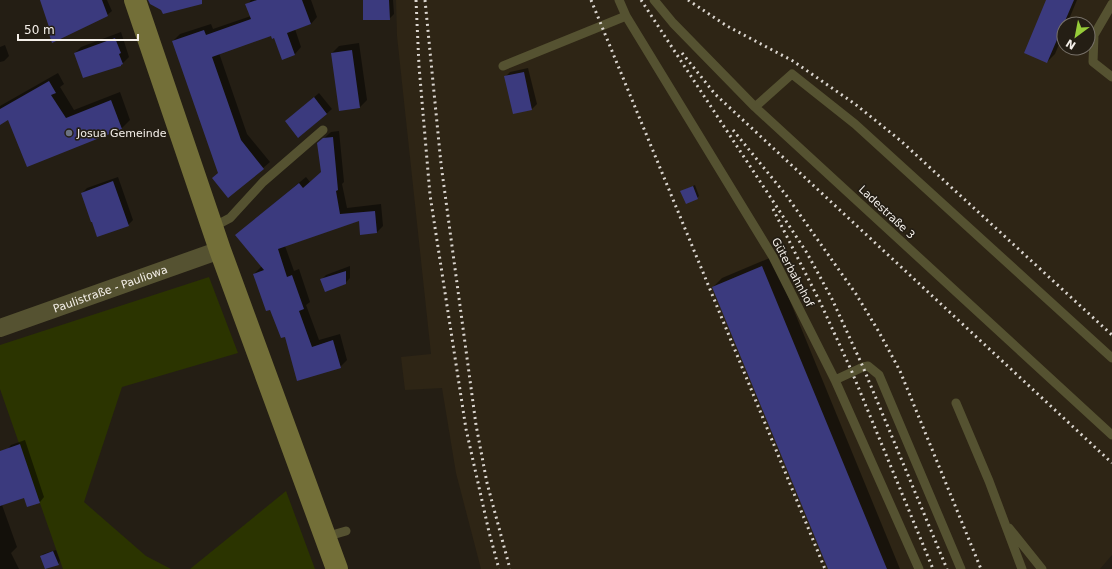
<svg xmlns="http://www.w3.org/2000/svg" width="1112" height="569" viewBox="0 0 1112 569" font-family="'DejaVu Sans',sans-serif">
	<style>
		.built { fill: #2e2515; fill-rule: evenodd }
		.green { fill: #2b3400 }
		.shadow { fill: #0007 }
		.building { fill: #3b3a7e }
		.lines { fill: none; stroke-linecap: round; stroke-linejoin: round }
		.lane { stroke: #555231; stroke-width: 9 }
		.street { stroke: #555231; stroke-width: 18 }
		.secondary { stroke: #736f38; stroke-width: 22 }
		.rail { stroke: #dbd6d0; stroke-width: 3; stroke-dasharray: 2 4; stroke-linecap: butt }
		.worship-dot { fill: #6b7280; stroke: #241e14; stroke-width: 1.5 }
		.labels { text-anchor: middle; stroke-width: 3.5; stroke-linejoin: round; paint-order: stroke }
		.poi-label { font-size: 11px; fill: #f5f0ea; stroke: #241e14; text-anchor: start }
		.street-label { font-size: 11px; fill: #f5f0ea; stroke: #241e14 }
	</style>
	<rect width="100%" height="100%" fill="#241e14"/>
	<path class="built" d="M396,0H1112V555L1100,569H481L456,473L442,388L405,390L401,357L431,354L397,36ZM1064,24H1088V48H1064Z"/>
	<path class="green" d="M209,277L238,353L122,387L84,502L146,556L171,569H63L0,389V345Z
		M286,491L315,569H190Z"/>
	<path class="shadow" d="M41,0H107L112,11L107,15L50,26Z
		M251,0H311L317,17L311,24L295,29L301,47L295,54L282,59L274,37L272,35L219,53L247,134L270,162L263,168L219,173L173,41L180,34L211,24L213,29L251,16L247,5Z
		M364,0H393L394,14L389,19Z
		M1048,0H1077L1067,24H1064V32L1055,54L1047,62Z
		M121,32L129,57L121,65L75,53L81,47Z
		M359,43L367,100L360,107L332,53L339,46Z
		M5,45L9,56L4,61L0,62V47Z
		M528,68L537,104L532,109L505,77L510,72Z
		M58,73L64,84L60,87L74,110L120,92L130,120L122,128L28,165L9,118L0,123V106Z
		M319,93L332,109L299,137L291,117Z
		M339,131L344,182L342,184L347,208L381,204L383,226L377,232L360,220L285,246L294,271L299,269L310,302L306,305L319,340L340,334L347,360L340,367L285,336L254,274L262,266L236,235L306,177L310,182L322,172L318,144L331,132Z
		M118,177L133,220L128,225L82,193L87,188Z
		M695,185L699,196L697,198L682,191Z
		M772,257L900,569H829L713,287L722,278Z
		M350,266V278L345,283L321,280L326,275Z
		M25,440L44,497L40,502L25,497L2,505L17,547L11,553L19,569H0V473L7,450L11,445Z
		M56,550L60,561L58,564L41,557L43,554Z"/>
	<path class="building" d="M40,0H102L108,16L52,43L47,28L49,27Z
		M148,0H202V4L163,14L161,10L150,4Z
		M257,0H302L311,24L287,33L295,55L282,60L274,38L272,39L271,36L212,57L241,140L264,169L228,198L212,178L218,173L172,41L204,30L206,35L251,19L245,4Z
		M363,0H389L390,20H363Z
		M1046,0H1074L1047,63L1024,53Z
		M115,38L121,53L119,54L123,64L121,65V66L83,78L74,53Z
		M352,50L360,108L339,111L331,53Z
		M524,72L532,110L513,114L504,76Z
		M49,81L56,93L51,95L66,118L111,100L122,129L27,167L8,120L0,125V109Z
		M314,97L327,114L298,138L285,121Z
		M333,137L338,190L336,191L340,214L375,211L377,233L360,235L359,221L278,249L287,277L292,275L304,309L299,311L312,347L333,340L341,368L297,381L285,337L281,338L270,310L266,311L253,274L264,270L235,235L299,183L303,188L321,172L317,143L323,138Z
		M113,181L129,226L97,237L92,222H91L81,193Z
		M693,186L698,199L686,204L680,191Z
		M762,266L887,569H828L712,287Z
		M346,271V284L325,292L320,279Z
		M20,444L40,503L27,507L24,498L0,506V451Z
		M53,551L59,565L45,569L40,556Z"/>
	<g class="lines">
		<path class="lane" d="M619,0L626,16L773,257L835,380L919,569
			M654,0L673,23L755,107L1112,435
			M1112,4L1094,35L1093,62L1112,77
			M503,66L626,16
			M755,107L792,74L855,124L1112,358
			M213,227L230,218L263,182L323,130
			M835,380L863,367L868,366L879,375L961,569
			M956,403L989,481L1022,569
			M1009,528L1042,569
			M325,537L346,531"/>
		<path class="street" id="s1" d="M0,328L220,250"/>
		<path class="secondary" d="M135,0L220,250L337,569"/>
		<path class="rail" d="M416,0L419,66L430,195L466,429L489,532L499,569
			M425,0L441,164L476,425L487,483L510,569
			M591,0L825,569
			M641,0L807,253L832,299L863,367L947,569
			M688,0L727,26L793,61L855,104L901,141L1112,335
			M682,53L715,94L1112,463
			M733,130L786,195L856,294L879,332L900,371L981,569
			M773,209L821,304L852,372L933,569"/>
	</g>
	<circle class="worship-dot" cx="69" cy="133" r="4"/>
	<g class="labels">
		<g class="poi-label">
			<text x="77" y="137">Josua Gemeinde</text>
		</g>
		<g class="street-label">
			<text transform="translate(887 212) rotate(43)" y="4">Ladestraße 3</text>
			<text transform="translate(793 272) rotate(62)" y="4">Güterbahnhof</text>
			<text dy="4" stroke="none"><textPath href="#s1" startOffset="117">Paulistraße - Pauliowa</textPath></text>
		</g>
	</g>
	<g transform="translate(1076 36) rotate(212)"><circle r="19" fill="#241e14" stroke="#78726a"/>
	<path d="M0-3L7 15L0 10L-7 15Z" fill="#96cc39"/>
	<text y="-6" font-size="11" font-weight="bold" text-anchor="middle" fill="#f5f0ea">N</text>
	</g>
	<path d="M18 34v6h120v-6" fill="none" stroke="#f5f0ea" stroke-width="2"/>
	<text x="24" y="34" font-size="12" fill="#f5f0ea" stroke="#241e14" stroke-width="3" paint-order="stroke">50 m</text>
</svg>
